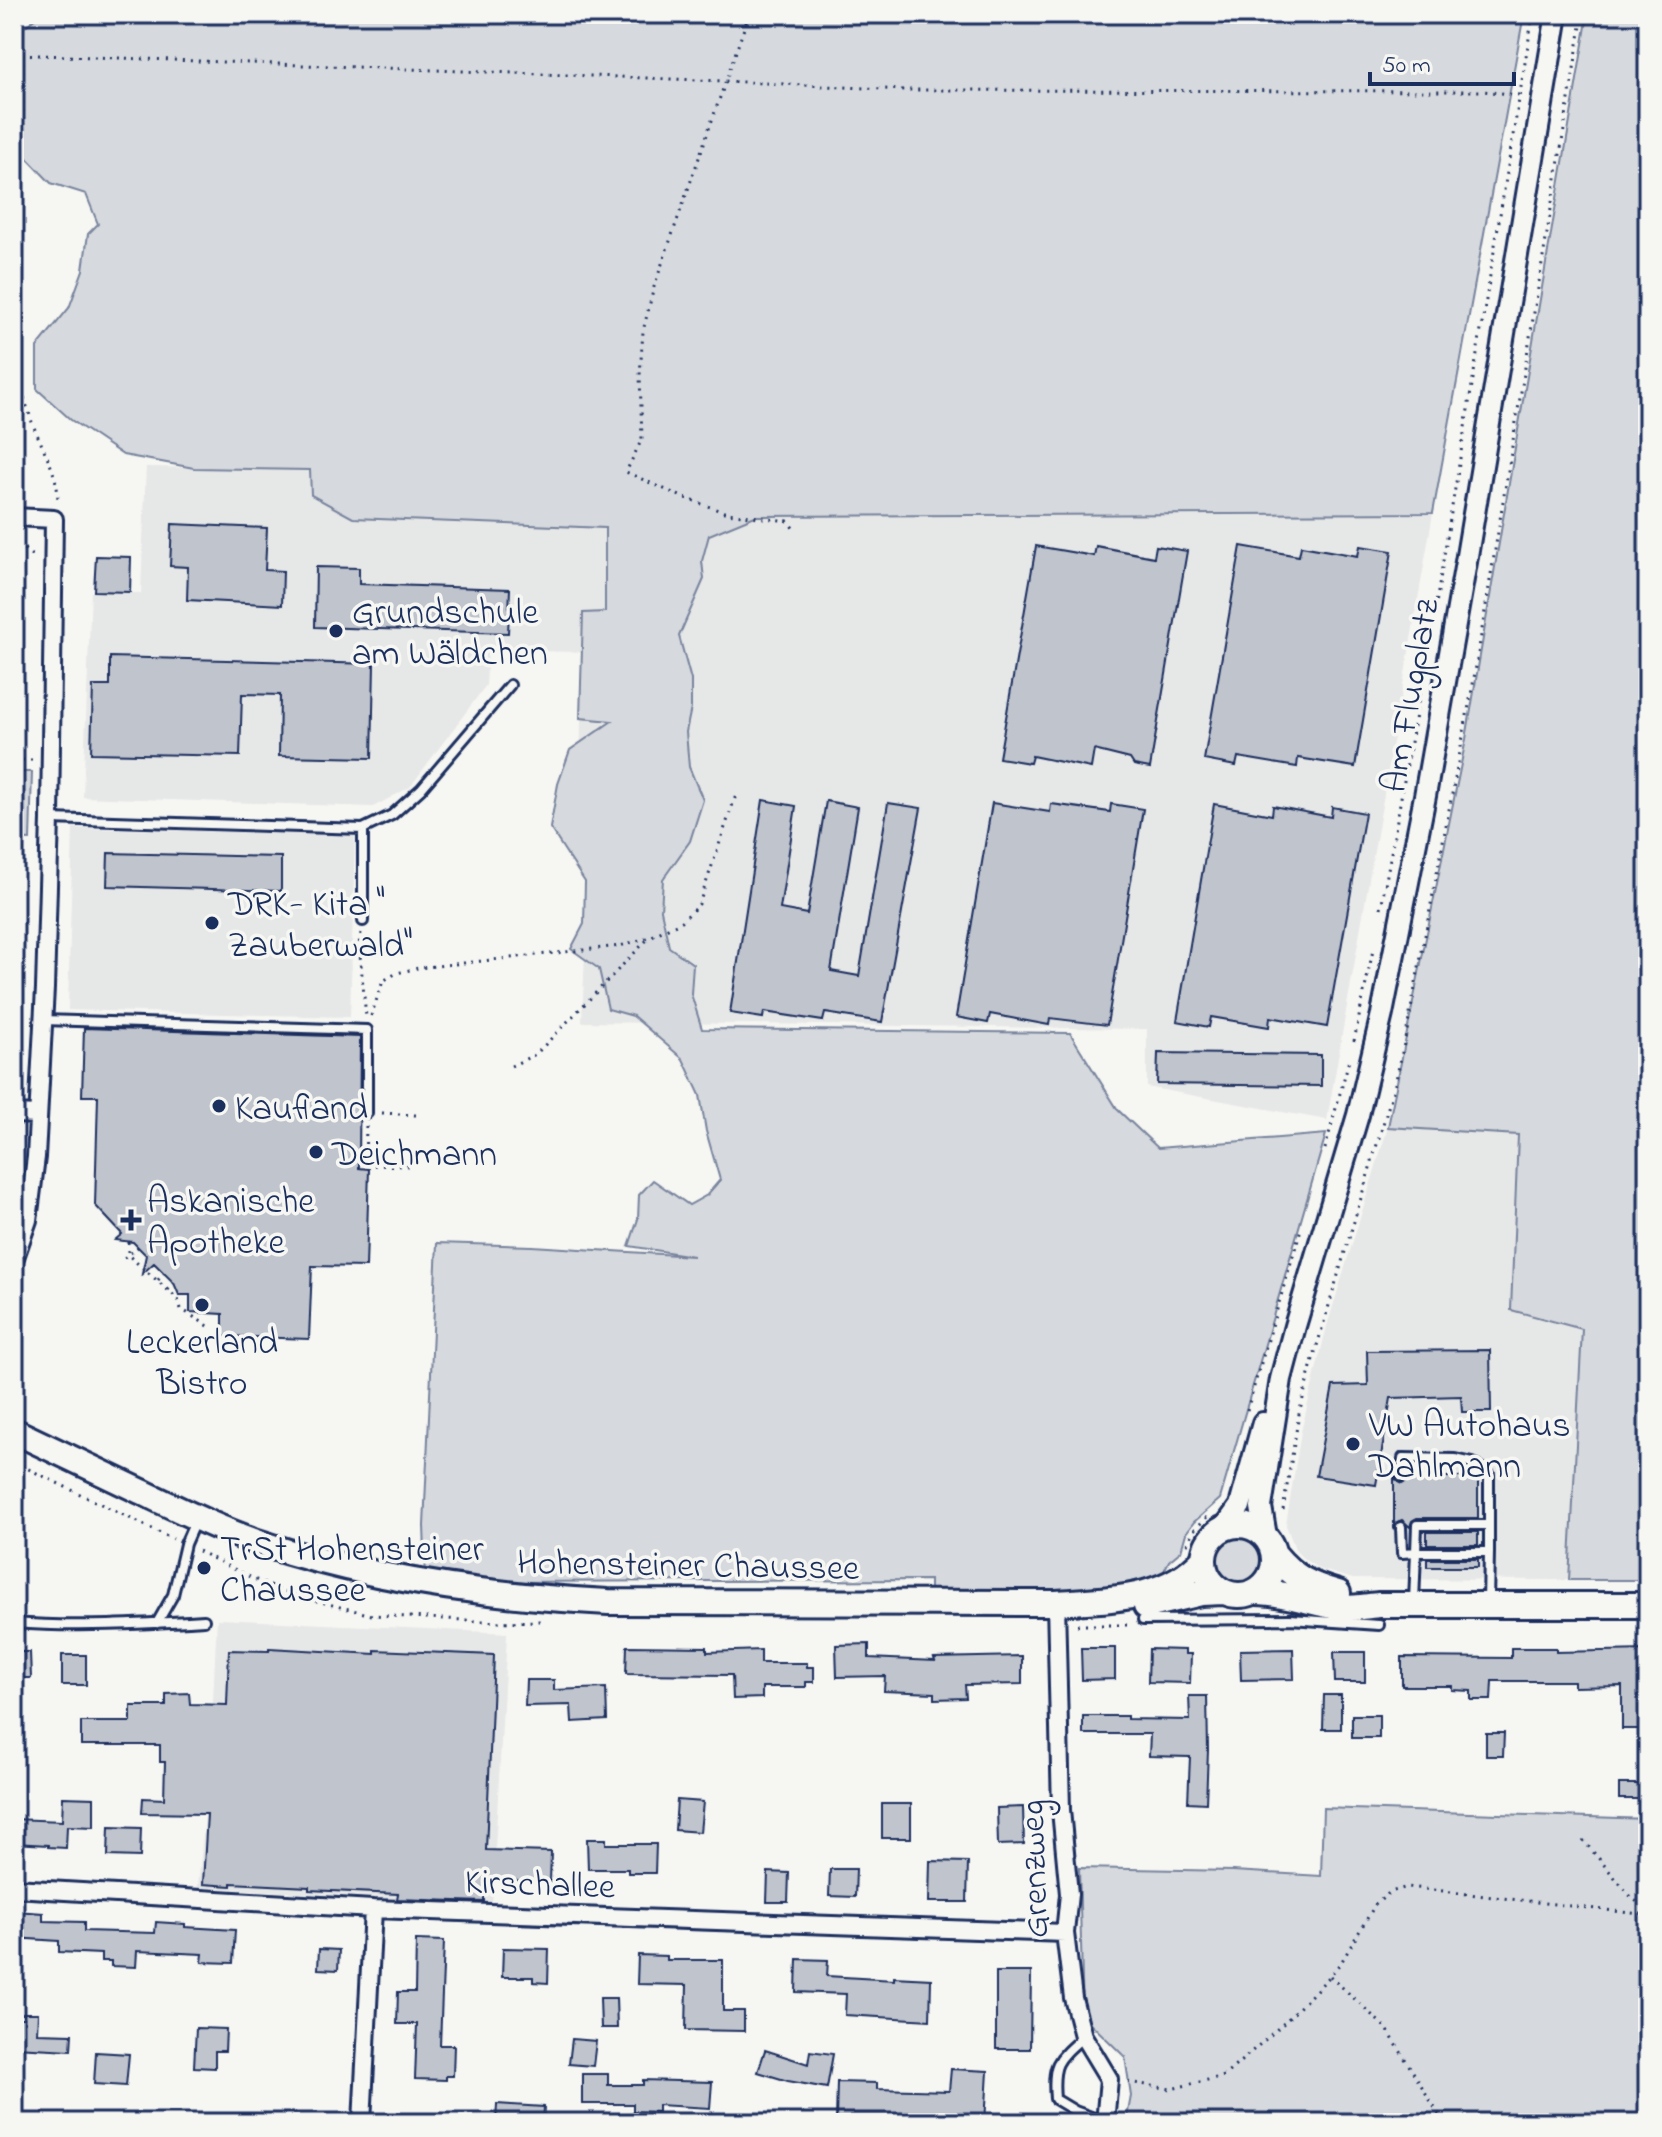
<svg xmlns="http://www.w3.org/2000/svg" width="1662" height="2137" viewBox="0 0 1662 2137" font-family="'Indie Flower',sans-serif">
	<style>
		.built { fill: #e6e7e7 }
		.green { fill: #d6d9dd; stroke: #78849e; stroke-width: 2 }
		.building { fill: #c0c4cd; stroke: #1b2f5e; stroke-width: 2 }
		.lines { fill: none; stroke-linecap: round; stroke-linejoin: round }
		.service-casing { stroke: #1b2f5e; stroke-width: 14 }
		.minor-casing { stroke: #1b2f5e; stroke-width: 22 }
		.tertiary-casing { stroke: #1b2f5e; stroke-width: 26 }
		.secondary-casing { stroke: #1b2f5e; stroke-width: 30 }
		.path { stroke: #1b2f5e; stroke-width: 3; stroke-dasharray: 2 6; stroke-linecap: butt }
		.service { stroke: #f6f6f2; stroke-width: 8 }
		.minor { stroke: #f6f6f2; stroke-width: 16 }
		.tertiary { stroke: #f6f6f2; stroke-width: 20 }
		.secondary { stroke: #f6f6f2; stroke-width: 24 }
		.poi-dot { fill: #1b2f5e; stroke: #f6f6f2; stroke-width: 3 }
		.labels { text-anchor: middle; stroke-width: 7; stroke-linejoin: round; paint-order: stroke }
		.poi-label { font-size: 36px; fill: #1b2f5e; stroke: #f6f6f2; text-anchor: start }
		.street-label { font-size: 36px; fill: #1b2f5e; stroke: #f6f6f2 }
	</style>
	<rect width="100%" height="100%" fill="#f6f6f2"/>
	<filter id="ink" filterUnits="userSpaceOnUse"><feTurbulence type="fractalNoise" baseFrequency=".0125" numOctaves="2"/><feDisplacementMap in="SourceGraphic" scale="16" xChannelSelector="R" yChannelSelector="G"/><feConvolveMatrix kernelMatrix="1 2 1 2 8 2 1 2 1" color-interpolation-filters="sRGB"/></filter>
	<g filter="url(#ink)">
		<path class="built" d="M146,467L311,470L353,518L605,528V612L617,492L1433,513L1327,1120L1147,1087V1029L582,1022L589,863L579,861L582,652L488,650L486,685L410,787L373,807L83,797L91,592L141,593Z
			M73,828L355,835L350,1017L68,1010Z
			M1388,1127L1518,1135L1511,1310L1582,1328L1569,1580L1353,1579L1319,1569L1304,1559L1296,1551L1286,1525L1301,1432L1327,1326Z
			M217,1619L507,1633L492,1904L198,1887L210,1764Z"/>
		<path class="green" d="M41,14H1524L1433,513L755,516L709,535L702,561L704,579L679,636L691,680V708L686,732L689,767L703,800L690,841L663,879L661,910L669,947L693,964L691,994L702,1029L1070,1033L1118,1110L1158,1148L1326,1134L1220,1499L1194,1522L1186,1533L1181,1551L1169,1561L1164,1571L1168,1579L1124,1592L930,1593V1580L497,1582L426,1578L424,1526L437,1243L532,1246L693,1256L629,1246L638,1219L639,1195L653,1180L689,1205L707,1195L720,1180L706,1131L700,1095L683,1059L633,1016L608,1009L599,969L571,949L584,924L585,882L550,828L558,784L570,750L612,721L580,718L583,613L605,612V528L353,518L311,495L310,470L194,468L123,455L71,420L37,389V347L69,308L83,270L88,234L98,224L86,194L51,183L24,155L14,122V35Z
			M1588,14H1648V1580H1569L1582,1329L1511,1310L1518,1135L1388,1127L1466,739Z
			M14,772H32L30,840L14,839Z
			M1217 1561a22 22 0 1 1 44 0a22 22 0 1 1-44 0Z
			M1323,1808L1648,1819V2123H1126L1131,2096L1125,2057L1083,2016L1079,1868L1233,1871L1321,1876Z"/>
		<path class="building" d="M172,524L267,528L265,570L283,571L282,605L187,600L188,567L170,566Z
			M1036,546L1094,556L1096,546L1154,557L1156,546L1187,551L1150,768L1134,765L1130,759L1094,750L1091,768L1032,756L1030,763L999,758Z
			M1241,546L1299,556L1301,546L1358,556L1360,546L1392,551L1355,767L1298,758L1297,767L1238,757L1236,766L1204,760Z
			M96,556L131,557L130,592L94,591Z
			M316,567L359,568V584L510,589L508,633L315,627Z
			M110,657L374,664L372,758L279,756L280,695L242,694L240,756L91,753L93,686H110Z
			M763,800L796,806L780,909L807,914L826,801L858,807L831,971L859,976L888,803L921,808L882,1022L825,1013L823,1021L764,1012L763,1018L730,1013Z
			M992,803L1050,812L1051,804L1110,812L1111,804L1143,809L1107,1025L1050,1018L1049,1025L990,1014L988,1023L956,1017Z
			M1214,804L1272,815L1273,806L1331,817L1332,807L1365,813L1327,1027L1270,1017L1269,1027L1211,1017L1209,1027L1177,1021Z
			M108,853L281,857V891L107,886Z
			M84,1028L360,1037L359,1168L369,1169L366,1267L312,1266L309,1339L223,1336V1314L190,1312V1295H179L174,1283L154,1263L142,1274L146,1255L133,1242L115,1240L122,1234L95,1205L98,1096H82Z
			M1158,1053L1321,1055V1086L1157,1084Z
			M1490,1350L1491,1412H1462L1461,1396L1391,1398L1376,1485L1316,1476L1333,1386L1368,1385L1367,1351Z
			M1394,1477L1398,1482L1402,1484L1407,1481L1409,1477H1478V1518H1417L1412,1521L1410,1527L1402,1520L1397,1522L1394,1527Z
			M1427,1532H1478V1545H1427Z
			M1427,1559H1478V1567H1427Z
			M869,1644V1658L935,1661L934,1658L1022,1656V1684L965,1685L966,1698L935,1699V1693L884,1691L885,1676L837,1677L836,1645Z
			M627,1646L707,1647V1652L761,1650V1663H807V1667H814V1682H806V1687H762V1698L733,1699L732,1675L626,1674Z
			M269,1648L375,1654V1650L494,1655L486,1850L551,1852L550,1882L484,1879V1902L397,1899L398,1894L309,1890V1887L231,1883V1886L203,1884L207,1814L142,1813L143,1798L164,1799L165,1762H160V1745H81V1722H131V1706H166V1694L189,1693L190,1704L227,1705L229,1650L269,1651Z
			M1081,1648H1115V1679L1082,1680Z
			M1511,1648H1556V1652L1648,1650V1680H1641L1640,1729H1622V1686L1574,1687V1681H1492L1491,1700H1471V1691L1452,1690V1686H1402V1657L1511,1658Z
			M1149,1649L1185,1650V1654H1191L1190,1683L1148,1682Z
			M1293,1649L1294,1679L1241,1680L1240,1650Z
			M14,1652H30L31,1678H14Z
			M1334,1652H1365V1682H1335Z
			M62,1655H86V1685H62Z
			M526,1680H554V1690L606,1688L607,1720L572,1722L571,1705L525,1706Z
			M1324,1695H1341V1729H1323Z
			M1189,1696H1207L1208,1750L1206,1803L1188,1802L1190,1757L1149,1756L1150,1734H1083V1716H1127V1719L1190,1720Z
			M1352,1715H1379V1738H1352Z
			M1486,1733H1504L1503,1756H1486Z
			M1619,1784H1644L1643,1799H1619Z
			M63,1797L94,1798V1827L67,1826L66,1848L48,1847V1845L14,1843V1819L62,1821Z
			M677,1800L703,1802L700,1832L675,1830Z
			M882,1804H911V1838H882Z
			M1023,1807L1024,1844L998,1845L997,1808Z
			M109,1827L141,1828L140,1857L108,1856Z
			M587,1839H606V1844H656L655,1873H628V1869H588Z
			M930,1861L968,1862L967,1902H929Z
			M830,1869H856L855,1897L829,1896Z
			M768,1872L789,1873L788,1902H767Z
			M15,1911L43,1913V1921L84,1922V1931L155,1933L156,1922L185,1924V1927L235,1930L233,1963L202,1962L203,1954L137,1951L136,1967L111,1966V1961H101V1954L59,1952V1941L14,1938Z
			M416,1940L444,1941L440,2045H454L453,2076H446V2080L415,2079L417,2024H397L398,1992H415Z
			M503,1948L549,1949L548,1983L533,1982V1977H502Z
			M319,1949L339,1950L338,1970L318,1969Z
			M638,1955L667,1956V1960H723V2011H744V2031L686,2030L687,1985L637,1984Z
			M797,1959L828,1960L827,1976L894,1980V1977L931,1979L930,2020L845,2015L846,1994L796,1992Z
			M996,1972H1031L1030,2049H996Z
			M600,1998H616L617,2028H601Z
			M23,2013H38L37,2033L72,2034L71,2050L14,2047V2018H23Z
			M196,2028L226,2029L225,2051H215V2068L194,2067Z
			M572,2039L596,2041L593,2066L569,2064Z
			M765,2050L808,2064L810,2051L833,2054L827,2088L788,2081L758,2072Z
			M96,2052L129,2054L126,2086L94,2084Z
			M951,2069L988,2071L985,2123L836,2121L837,2082L877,2083V2089L949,2091Z
			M582,2074H608V2085H643V2080L712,2082L710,2108L658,2105V2112L633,2111V2104H582Z
			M497,2104L544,2107L543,2123H496Z"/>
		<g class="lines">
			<defs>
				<path id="service" d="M50,819L363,829L392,815L421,789L510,685
					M363,829V921
					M43,1020L367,1030V1113
					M1402,1477L1403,1458L1455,1459L1473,1463L1489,1474V1525
					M1401,1527L1402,1553L1416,1552L1417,1525H1489V1552
					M1414,1602L1416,1552H1489L1488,1603
					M1143,1620L1290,1619L1379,1625
					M14,1623C77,1628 141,1624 204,1620
					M157,1623L173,1595L185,1544L196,1519
					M1083,2037C1057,2060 1052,2063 1055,2099L1075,2111L1105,2122"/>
				<path id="minor" d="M14,517L54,519L50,819L45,988L36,1157L28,1220L14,1260
					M14,1114L38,1115
					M1056,1603L1061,1810L1069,1894L1065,1933L1073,1998L1083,2036L1109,2079L1105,2123
					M14,1888L373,1909L1065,1933
					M362,2123L373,1909"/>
				<path id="tertiary" d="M1225,1527L1240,1506L1263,1423
					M1266,1536L1261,1507L1281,1379L1295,1326L1358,1115L1382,1014L1425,796L1466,562L1557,14"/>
				<path id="secondary" d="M14,1431C56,1451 98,1471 140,1491C178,1509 216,1528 257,1542C370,1580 489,1596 608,1602L1056,1603C1109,1599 1166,1601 1204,1558
					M1204 1560a35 35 0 1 1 70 0a35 35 0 1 1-70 0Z
					M1275,1555C1294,1578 1310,1585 1338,1593
					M1256,1592C1288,1592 1315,1605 1346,1608C1357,1608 1368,1606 1379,1605H1648
					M1146,1606L1201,1593L1223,1592"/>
			</defs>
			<use href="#service" class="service-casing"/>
			<use href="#minor" class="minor-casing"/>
			<use href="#tertiary" class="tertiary-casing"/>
			<use href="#secondary" class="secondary-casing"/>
			<path class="path" d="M23,14L22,54V391C25,401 29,412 32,422C40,444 62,480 57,503
				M749,14L654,287L643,331L640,375L642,439L626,472L682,497L727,513L788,521L796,532
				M14,54L724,81L904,90L1482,91L1519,95
				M24,549L36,559
				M14,760H34
				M14,824L21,831L23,838
				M14,839H30
				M1381,908L1436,604L1533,14
				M361,933L359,944L366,1017
				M371,1016L383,981L397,973L418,968L620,946L650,937L682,921L699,904L736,795
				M1354,1041L1373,950
				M511,1066L536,1054L648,939
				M382,1113L416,1115
				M366,1126L365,1165L414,1166
				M1325,1149L1349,1060
				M128,1242V1255L178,1299L181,1309L210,1327
				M124,1258L138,1247
				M158,1280L164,1273
				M168,1290L174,1283
				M1247,1410L1301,1229
				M14,1462L173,1539
				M1283,1510L1299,1414L1313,1359L1395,1084L1407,1030L1473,684L1583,14
				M1187,1544L1193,1531L1209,1515
				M198,1551L256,1580L301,1597L372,1615L500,1622L542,1621
				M1077,1625H1129
				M1583,1840L1633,1899L1648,1909
				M1330,1976L1387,2029L1444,2123
				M1128,2082L1171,2089L1224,2076L1284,2023L1330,1976L1342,1961L1375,1905L1390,1892L1408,1887L1648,1915"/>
			<use href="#service" class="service"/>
			<use href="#minor" class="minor"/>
			<use href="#tertiary" class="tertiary"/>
			<use href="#secondary" class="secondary"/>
		</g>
	</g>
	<g class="poi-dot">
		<circle cx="336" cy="631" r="8"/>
		<circle cx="212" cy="923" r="8"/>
		<circle cx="219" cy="1106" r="8"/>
		<circle cx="316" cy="1152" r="8"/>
		<path d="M127 1208h8v8h8v8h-8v8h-8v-8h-8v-8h8z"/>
		<circle cx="202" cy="1305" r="8"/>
		<circle cx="1353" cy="1444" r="8"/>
		<circle cx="204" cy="1568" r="8"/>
	</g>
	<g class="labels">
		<g class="poi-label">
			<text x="352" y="623">Grundschule<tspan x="352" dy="41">am Wäldchen</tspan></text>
			<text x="228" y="915">DRK- Kita "<tspan x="228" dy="41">Zauberwald"</tspan></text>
			<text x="235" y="1119">Kaufland</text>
			<text x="332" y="1165">Deichmann</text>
			<text x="147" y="1212">Askanische<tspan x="147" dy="41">Apotheke</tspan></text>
			<text x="202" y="1353" text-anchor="middle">Leckerland<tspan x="202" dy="41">Bistro</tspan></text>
			<text x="1369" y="1436">VW Autohaus<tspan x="1369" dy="41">Dahlmann</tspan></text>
			<text x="220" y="1560">TrSt Hohensteiner<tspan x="220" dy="41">Chaussee</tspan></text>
		</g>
		<g class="street-label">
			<text transform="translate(1408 695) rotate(-80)" y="13">Am Flugplatz</text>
			<text transform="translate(688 1563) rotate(1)" y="13">Hohensteiner Chaussee</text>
			<text transform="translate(1032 1869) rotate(-92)" y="13">Grenzweg</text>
			<text transform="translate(540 1882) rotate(2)" y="13">Kirschallee</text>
		</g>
	</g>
	<rect width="1662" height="2137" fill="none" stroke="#f6f6f2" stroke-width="48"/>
	<rect x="24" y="24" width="1614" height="2089" fill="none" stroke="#1b2f5e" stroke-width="3" filter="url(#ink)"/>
	<path d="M1370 72v12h144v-12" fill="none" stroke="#1b2f5e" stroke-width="4"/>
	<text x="1382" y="72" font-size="24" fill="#1b2f5e" stroke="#f6f6f2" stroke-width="6" paint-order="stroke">50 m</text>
</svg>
